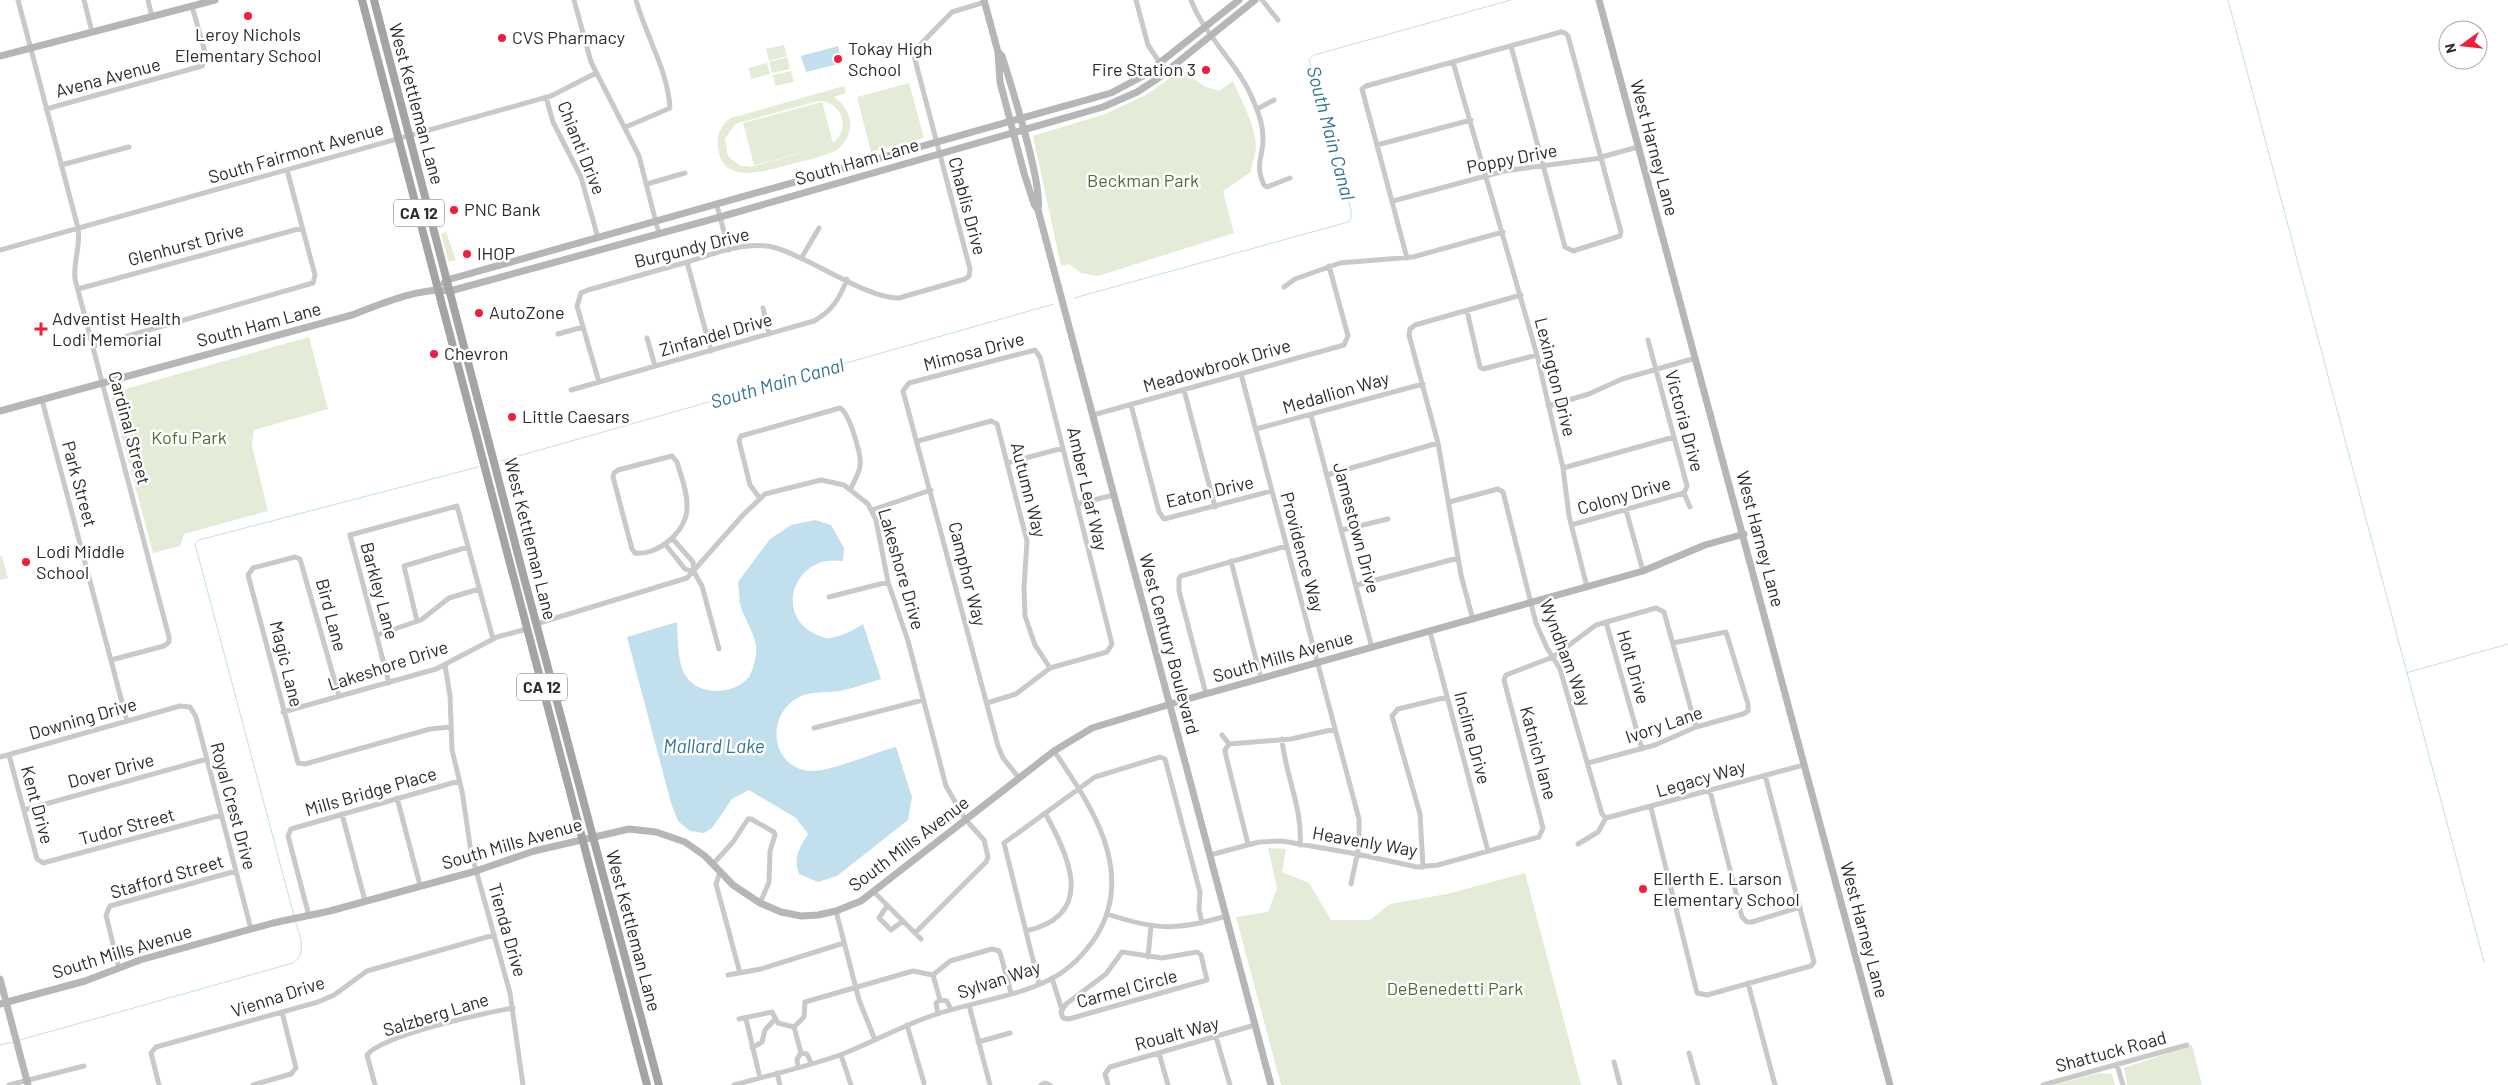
<svg xmlns="http://www.w3.org/2000/svg" width="2508" height="1085" viewBox="0 0 2508 1085" font-family="Barlow,sans-serif">
	<style>
		.green { fill: #e4ecd8; fill-rule: evenodd }
		.water { fill: #c2dfed }
		.lines { fill: none; stroke-linecap: round; stroke-linejoin: round }
		.stream { stroke: #c2dfed; stroke-width: 1 }
		.street { stroke: #c9c9c9; stroke-width: 5 }
		.secondary { stroke: #b6b6b6; stroke-width: 7 }
		.primary { stroke: #a4a4a4; stroke-width: 8 }
		.poi-dot { fill: #f31f3a; stroke: #fff; stroke-width: 2 }
		.labels { text-anchor: middle; stroke-width: 5; stroke-linejoin: round; paint-order: stroke }
		.shield { fill: #fff; stroke: #6b6b6b; stroke-width: 1 }
		.shield-label { font-size: 16px; font-weight: bold; fill: #2c2c2c }
		.poi-label { font-size: 18px; fill: #2c2c2c; stroke: #fff; text-anchor: start }
		.street-label { font-size: 18px; fill: #2c2c2c; stroke: #fff }
		.park-label { font-size: 18px; fill: #526b37; stroke: #fff }
		.water-label { font-size: 19px; font-style: italic; fill: #357494; stroke: #fff }
	</style>
	<rect width="100%" height="100%" fill="#fff"/>
	<path class="green" d="M784,45L787,56L769,61L766,49Z
		M787,57L790,69L772,73L769,62Z
		M767,63L770,74L751,79L749,68Z
		M1182,70L1204,86L1219,91L1233,81C1242,102 1256,126 1256,149C1255,157 1251,164 1251,172L1223,191L1234,233L1098,276L1081,273L1069,264L1061,266L1033,136L1105,114L1146,95Z
		M791,71L794,82L775,86L773,75Z
		M909,83L924,138L871,152L857,97Z
		M844,86L846,93L834,97C854,110 856,135 837,150C823,157 807,160 792,164C768,170 723,187 718,148C716,136 721,125 731,118ZM818,101C841,101 852,128 833,143L822,102L743,123L754,165L828,146L750,167L739,165L728,156L725,139L735,124Z
		M446,232L456,260L449,262L441,234Z
		M309,337L328,409L254,430L252,446L268,511L184,534L180,546L153,553L112,399L115,392Z
		M0,556H2L8,578L0,580Z
		M1268,848L1286,849L1282,872L1309,883L1331,920H1370L1390,904L1447,894L1525,873L1581,1085H1281L1236,917L1268,912L1277,888Z
		M2192,1045L2202,1085H2127L2124,1068Z
		M2099,1073L2112,1074L2115,1085H2054Z"/>
	<path class="water" d="M838,46L842,63L806,72L801,56Z
		M815,520L831,525L844,548L843,561C836,561 826,560 819,563C785,577 783,624 820,636C823,637 827,639 831,638C842,636 854,630 863,624L881,679C867,683 854,688 840,691C828,693 810,691 799,697C763,716 772,770 812,771C828,772 877,752 896,747L912,797L908,820L837,876L818,882L799,874C793,857 799,849 808,834L796,818L749,790L732,799L712,828L704,833L690,831L678,821L671,803L627,637L677,622C678,637 677,661 685,675C699,697 733,695 749,677C752,672 755,661 756,655C759,638 744,620 740,604C739,597 739,589 738,582L770,539L791,525Z"/>
	<g class="lines">
		<path class="stream" d="M2228,0L2484,962
			M1074,298L1348,222L1351,218V210L1309,59L1314,55L1511,0
			M501,461L1054,304
			M2406,673L2508,644
			M294,916L195,544L199,540L478,467
			M20,1040L293,963C308,954 299,934 295,920
			M0,1045L14,1042"/>
		<path class="street" d="M18,0L78,228C81,246 73,262 75,279L169,637V642L164,646L111,660
			M84,0L92,32
			M148,0L152,17
			M574,0L591,62L639,156L659,234
			M1136,0L1148,45L1160,63
			M1191,0C1205,37 1238,63 1253,100C1258,111 1263,125 1263,137C1264,156 1254,163 1264,185L1267,187L1290,178
			M1262,0L1278,20
			M1453,62L1537,355L1563,468L1569,516L1587,587
			M546,97L553,122L581,177L598,238
			M46,109L202,66L206,56L192,6
			M1257,109L1274,100
			M626,127L670,108C668,71 646,36 636,0
			M1377,145L1471,120
			M61,165L129,147
			M647,184L685,173
			M1393,201L1504,171L1594,159L1638,147
			M717,206L729,250
			M0,250L551,96L596,73
			M802,257L819,228
			M1407,258L1362,89L1366,86L1561,32L1565,33L1568,36L1621,232L1620,236L1573,251L1565,247L1511,46
			M687,262L711,351
			M1284,287L1295,279L1340,263L1413,257L1503,232
			M78,289L302,228
			M763,308L769,334
			M1467,311L1480,367L1483,369L1537,355
			M558,334L583,327
			M647,338L655,366
			M1648,340L1687,486L1684,493L1690,507
			M93,346L313,283L315,275L287,170
			M1241,374L1359,819V846L1351,884
			M599,382L577,306L581,293L588,290C619,281 649,273 680,264C709,256 746,239 776,248C811,258 867,299 899,298L965,279L969,276L970,269L913,52L952,12L985,2
			M571,390L814,321C832,311 840,298 847,279
			M1184,390L1215,507
			M42,400L127,721
			M1131,405L1159,512L1164,519L1272,491
			M1548,406L1589,394L1622,379L1696,358
			M1093,415L1344,345L1348,336L1329,266
			M1311,415L1372,648
			M1256,429L1423,384
			M918,441L991,421L997,424L1027,541L1024,588L1025,616L1035,645L1050,668
			M672,456L677,462C681,476 688,493 687,508C687,531 658,556 635,553L632,549L613,477L614,473L618,470Z
			M1007,463L1063,448
			M1563,468L1674,437
			M1327,475L1438,443
			M759,497L750,485L739,441L741,436L840,408C849,412 862,456 860,466C859,474 854,481 851,488
			M1449,502L1498,489L1503,492L1536,623L1547,648L1560,669L1602,814L1606,818
			M1077,504L1114,495
			M872,510L931,490
			M1626,510L1643,571
			M1571,525L1684,493
			M1342,530L1388,519
			M672,538L693,562L694,572L702,586L719,649
			M665,544L685,569L694,572
			M1231,561L1261,679
			M1357,585L1458,558
			M829,597L888,582
			M1473,620L1461,575L1438,443L1409,335L1410,329L1415,325L1521,295
			M417,621L404,566L468,547
			M1606,622L1642,749
			M536,624L687,578L743,515L765,494L821,480L844,485L868,504L876,520L888,582L908,641L946,786L965,819L984,840L988,857L986,862L915,933
			M1430,632L1488,851
			M377,635L421,620L449,598L479,589
			M445,665L450,696L452,750L462,791L471,852L510,993L523,1085
			M389,683L350,535L457,506L493,639
			M1206,694L1179,591V579L1181,576L1286,546
			M339,696L300,559L295,557L253,568L248,575L298,763L305,764L430,729L450,727
			M987,703L1016,694L1050,668L1107,652L1112,644L1040,357L1035,350L909,383L903,391L998,746L1003,758L1019,778
			M283,712L436,669L497,637L527,629
			M814,728L923,700
			M1222,735L1229,744
			M1282,739C1285,775 1303,808 1300,845
			M1229,744L1291,739L1335,729
			M1229,744L1225,750L1226,756L1248,844
			M9,755L37,859L43,863L221,815
			M0,757L180,706L190,707L196,717L251,929
			M1588,763L1655,745L1696,727L1743,714L1748,711V704L1726,632L1673,643
			M1710,791L1742,917L1747,922H1752L1800,907
			M397,798L420,885
			M1651,808L1697,993L1707,995L1811,966L1814,962L1765,775
			M24,810L207,759
			M342,814L365,901
			M1606,818L1804,765
			M1578,844L1598,832L1606,818
			M1210,855L1259,842L1282,841L1357,854L1417,867L1438,865L1539,837L1543,828L1504,680L1506,675L1553,657L1596,625L1656,608L1664,612L1696,727
			M713,864L733,842L748,819H751L774,832L775,835L770,851L769,882L760,903
			M1423,867L1420,814L1392,716L1398,709L1447,697
			M720,872L716,884L740,973
			M873,891L921,939
			M887,906L879,918L891,930L903,921
			M836,911L859,1000L875,1040
			M1107,914C1155,930 1177,931 1226,916
			M309,916L288,836L291,829L459,781
			M1026,931C1096,915 1070,858 1045,813
			M1122,952L1162,958L1197,952L1201,955L1207,980L1069,1019L1063,1018L1061,1012L1066,1004L1106,974Z
			M1148,957L1151,926
			M119,969L106,915L110,906L236,871
			M728,975L761,969L844,943
			M933,975L940,1000
			M1052,978L1062,1010
			M1748,983L1775,1085
			M1039,984L1004,843L1095,777L1160,757L1165,759L1200,892L1199,910L1202,923
			M969,1005L990,1085
			M938,1014L936,1003L940,1000L947,1001L951,1010
			M739,1019L772,1012L778,1023L794,1027L804,1017L805,1002L913,971L933,975L950,961L992,949L999,951L1001,956L1011,993
			M746,1019L760,1078
			M907,1025L924,1083
			M794,1027L801,1053L797,1059L798,1067
			M1216,1037L1230,1085
			M978,1042L1010,1033
			M752,1048L762,1042L765,1030L775,1019
			M801,1053L807,1054L811,1063
			M1159,1053L1168,1085
			M1689,1053L1698,1085
			M841,1055L851,1085
			M1614,1062L1620,1085
			M2117,1065L2123,1085
			M777,1073L780,1085
			M9,1085L84,1066
			M159,1085L151,1053L156,1047L318,1002L334,995L367,971L494,935
			M253,1085L291,1074L296,1068L282,1012
			M375,1085L367,1055C382,1035 485,1013 513,1008
			M734,1085C770,1075 806,1067 840,1055C871,1043 900,1027 931,1016C970,1002 1014,998 1051,979C1070,969 1086,952 1097,935C1136,870 1090,804 1054,751
			M1041,1085L1045,1083L1050,1085
			M1108,1085L1105,1074L1110,1067L1255,1025
			M2043,1085L2187,1045"/>
		<path class="secondary" d="M984,0L998,52L1000,82L1024,173L1034,204L1038,210L1271,1085
			M1599,0L1890,1085
			M998,52L1002,56C1011,85 1043,184 1038,210
			M0,56L215,0
			M444,283L447,280L1111,93L1143,76L1239,0
			M0,411L352,315C378,305 422,286 450,291L720,217L1103,107L1137,92L1157,79L1255,0
			M0,979L28,1085
			M0,1004L85,981L140,960L273,923L330,911L476,871L534,851L629,829L656,832L685,842L705,856L733,885L760,903L781,912L801,916L818,915L836,911L861,901L1054,751L1092,728L1184,700L1643,571L1705,545L1744,534"/>
		<path class="primary" d="M362,0L647,1085
			M374,0L523,574L659,1085"/>
	</g>
	<g class="poi-dot">
		<circle cx="248" cy="16" r="5"/>
		<circle cx="502" cy="38" r="5"/>
		<circle cx="838" cy="59" r="5"/>
		<circle cx="1206" cy="70" r="5"/>
		<circle cx="454" cy="210" r="5"/>
		<circle cx="467" cy="254" r="5"/>
		<circle cx="479" cy="313" r="5"/>
		<path d="M38.5 321.5h5v5h5v5h-5v5h-5v-5h-5v-5h5z"/>
		<circle cx="434" cy="354" r="5"/>
		<circle cx="512" cy="417" r="5"/>
		<circle cx="26" cy="562" r="5"/>
		<circle cx="1643" cy="889" r="5"/>
	</g>
	<g class="labels">
		<g class="shield">
			<rect x="394" y="199.5" width="50" height="27" rx="4"/>
			<rect x="517" y="673.5" width="50" height="27" rx="4"/>
		</g>
		<g class="shield-label">
			<text x="419" y="219">CA 12</text>
			<text x="542" y="693">CA 12</text>
		</g>
		<g class="poi-label">
			<text x="248" y="41" text-anchor="middle">Leroy Nichols<tspan x="248" dy="21">Elementary School</tspan></text>
			<text x="512" y="44">CVS Pharmacy</text>
			<text x="848" y="55">Tokay High<tspan x="848" dy="21">School</tspan></text>
			<text x="1196" y="76" text-anchor="end">Fire Station 3</text>
			<text x="464" y="216">PNC Bank</text>
			<text x="477" y="260">IHOP</text>
			<text x="489" y="319">AutoZone</text>
			<text x="52" y="325">Adventist Health<tspan x="52" dy="21">Lodi Memorial</tspan></text>
			<text x="444" y="360">Chevron</text>
			<text x="522" y="423">Little Caesars</text>
			<text x="36" y="558">Lodi Middle<tspan x="36" dy="21">School</tspan></text>
			<text x="1653" y="885">Ellerth E. Larson<tspan x="1653" dy="21">Elementary School</tspan></text>
		</g>
		<g class="street-label">
			<text transform="translate(108 78) rotate(-15)" y="6">Avena Avenue</text>
			<text transform="translate(416 104) rotate(75)" y="6">West Kettleman Lane</text>
			<text transform="translate(581 148) rotate(68)" y="6">Chianti Drive</text>
			<text transform="translate(1654 148) rotate(75)" y="6">West Harney Lane</text>
			<text transform="translate(296 153) rotate(-16)" y="6">South Fairmont Avenue</text>
			<text transform="translate(1512 159) rotate(-11)" y="6">Poppy Drive</text>
			<text transform="translate(857 162) rotate(-16)" y="6">South Ham Lane</text>
			<text transform="translate(967 206) rotate(75)" y="6">Chablis Drive</text>
			<text transform="translate(186 245) rotate(-15)" y="6">Glenhurst Drive</text>
			<text transform="translate(692 248) rotate(-14)" y="6">Burgundy Drive</text>
			<text transform="translate(259 325) rotate(-15)" y="6">South Ham Lane</text>
			<text transform="translate(716 335) rotate(-16)" y="6">Zinfandel Drive</text>
			<text transform="translate(974 352) rotate(-15)" y="6">Mimosa Drive</text>
			<text transform="translate(1217 366) rotate(-16)" y="6">Meadowbrook Drive</text>
			<text transform="translate(1555 377) rotate(76)" y="6">Lexington Drive</text>
			<text transform="translate(1336 393) rotate(-16)" y="6">Medallion Way</text>
			<text transform="translate(1684 421) rotate(75)" y="6">Victoria Drive</text>
			<text transform="translate(129 428) rotate(75)" y="6">Cardinal Street</text>
			<text transform="translate(79 484) rotate(75)" y="6">Park Street</text>
			<text transform="translate(1087 489) rotate(77)" y="6">Amber Leaf Way</text>
			<text transform="translate(1028 490) rotate(76)" y="6">Autumn Way</text>
			<text transform="translate(1210 492) rotate(-13)" y="6">Eaton Drive</text>
			<text transform="translate(1624 496) rotate(-16)" y="6">Colony Drive</text>
			<text transform="translate(1356 528) rotate(75)" y="6">Jamestown Drive</text>
			<text transform="translate(530 539) rotate(76)" y="6">West Kettleman Lane</text>
			<text transform="translate(1760 539) rotate(75)" y="6">West Harney Lane</text>
			<text transform="translate(1302 552) rotate(75)" y="6">Providence Way</text>
			<text transform="translate(901 569) rotate(74)" y="6">Lakeshore Drive</text>
			<text transform="translate(967 574) rotate(76)" y="6">Camphor Way</text>
			<text transform="translate(379 591) rotate(75)" y="6">Barkley Lane</text>
			<text transform="translate(331 615) rotate(75)" y="6">Bird Lane</text>
			<text transform="translate(1169 644) rotate(75)" y="6">West Century Boulevard</text>
			<text transform="translate(1565 653) rotate(69)" y="6">Wyndham Way</text>
			<text transform="translate(1283 657) rotate(-16)" y="6">South Mills Avenue</text>
			<text transform="translate(286 664) rotate(76)" y="6">Magic Lane</text>
			<text transform="translate(388 666) rotate(-18)" y="6">Lakeshore Drive</text>
			<text transform="translate(1633 667) rotate(74)" y="6">Holt Drive</text>
			<text transform="translate(83 719) rotate(-16)" y="6">Downing Drive</text>
			<text transform="translate(1664 725) rotate(-19)" y="6">Ivory Lane</text>
			<text transform="translate(1472 738) rotate(75)" y="6">Incline Drive</text>
			<text transform="translate(1538 753) rotate(75)" y="6">Katnich lane</text>
			<text transform="translate(111 771) rotate(-15)" y="6">Dover Drive</text>
			<text transform="translate(1701 779) rotate(-16)" y="6">Legacy Way</text>
			<text transform="translate(371 792) rotate(-16)" y="6">Mills Bridge Place</text>
			<text transform="translate(37 805) rotate(75)" y="6">Kent Drive</text>
			<text transform="translate(233 806) rotate(75)" y="6">Royal Crest Drive</text>
			<text transform="translate(127 827) rotate(-15)" y="6">Tudor Street</text>
			<text transform="translate(1365 842) rotate(10)" y="6">Heavenly Way</text>
			<text transform="translate(512 844) rotate(-16)" y="6">South Mills Avenue</text>
			<text transform="translate(909 844) rotate(-37)" y="6">South Mills Avenue</text>
			<text transform="translate(167 877) rotate(-16)" y="6">Stafford Street</text>
			<text transform="translate(507 930) rotate(74)" y="6">Tienda Drive</text>
			<text transform="translate(1864 930) rotate(75)" y="6">West Harney Lane</text>
			<text transform="translate(633 931) rotate(75)" y="6">West Kettleman Lane</text>
			<text transform="translate(122 952) rotate(-17)" y="6">South Mills Avenue</text>
			<text transform="translate(999 980) rotate(-18)" y="6">Sylvan Way</text>
			<text transform="translate(1127 989) rotate(-15)" y="6">Carmel Circle</text>
			<text transform="translate(278 997) rotate(-18)" y="6">Vienna Drive</text>
			<text transform="translate(436 1015) rotate(-17)" y="6">Salzberg Lane</text>
			<text transform="translate(1177 1034) rotate(-15)" y="6">Roualt Way</text>
			<text transform="translate(2111 1052) rotate(-15)" y="6">Shattuck Road</text>
		</g>
		<g class="park-label">
			<text x="1143" y="187">Beckman Park</text>
			<text x="189" y="444">Kofu Park</text>
			<text x="1455" y="995">DeBenedetti Park</text>
		</g>
		<g class="water-label">
			<text transform="translate(1331 133) rotate(75)" y="7">South Main Canal</text>
			<text transform="translate(777 383) rotate(-16)" y="7">South Main Canal</text>
			<text x="714" y="753">Mallard Lake</text>
		</g>
	</g>
	<g transform="translate(2463 45) rotate(255)"><circle r="24" fill="#ffffff" stroke="#ababab"/>
	<path d="M0-4L9 19L0 12L-9 19Z" fill="#f31f3a"/>
	<text y="-8" font-size="14" font-weight="bold" text-anchor="middle" fill="#2c2c2c">N</text>
	</g>
</svg>
